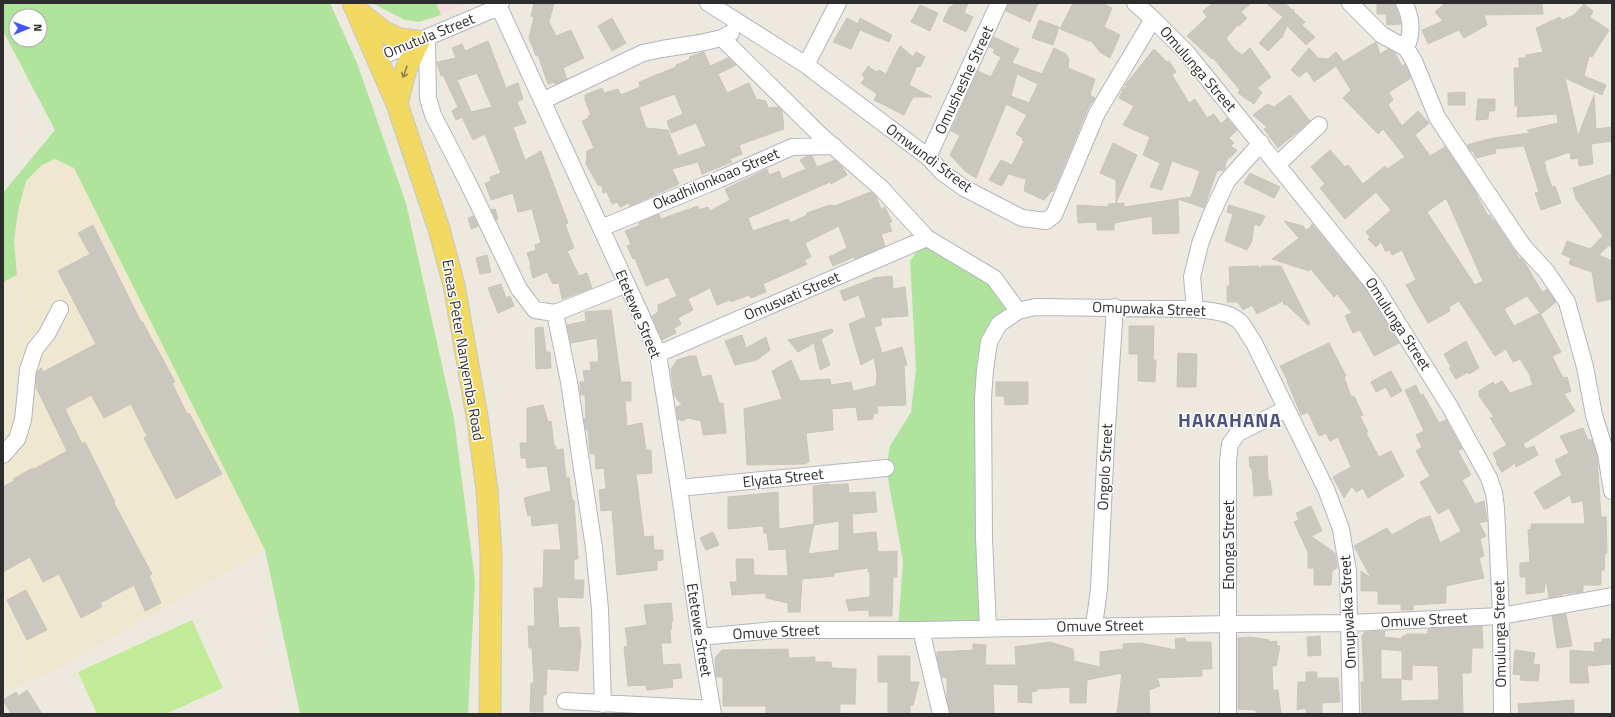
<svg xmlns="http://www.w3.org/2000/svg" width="1615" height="717" viewBox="0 0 1615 717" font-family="'Titillium Web',sans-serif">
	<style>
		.education { fill: #efe7cf }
		.medical { fill: #f4dedd }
		.green { fill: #b0e49d; fill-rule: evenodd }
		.pitch { fill: #c2eb99 }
		.building { fill: #cac7be; stroke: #cac5b9; fill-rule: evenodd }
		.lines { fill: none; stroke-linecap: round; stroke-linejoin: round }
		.minor-casing { stroke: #b3b5c0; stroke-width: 18 }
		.major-casing { stroke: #c8c8c8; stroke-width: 23 }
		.minor { stroke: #fff; stroke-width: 16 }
		.major { stroke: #f1d962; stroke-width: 21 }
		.oneway { stroke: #8f8348 }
		.labels { text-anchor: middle; stroke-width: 3; stroke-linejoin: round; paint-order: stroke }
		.street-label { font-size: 15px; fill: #2d2d2d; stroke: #fff }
		.district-label { font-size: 19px; font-weight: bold; letter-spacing: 1px; fill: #4c527e; stroke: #fff }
	</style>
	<rect width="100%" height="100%" fill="#eee9df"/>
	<path class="education" d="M55,159L74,168L265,550L52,672L3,691V282L17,275L14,241L18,211L26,181L42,165Z"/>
	<path class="medical" d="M372,3H469L419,22L405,20Z"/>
	<path class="green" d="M3,3H330L357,63L406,203L454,419L475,581L468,714H300L265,550L74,168L55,159L42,165L26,181L18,211L14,241L17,275L3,282V193L55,130L3,31ZM16,16H40V40H16Z
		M372,3H436L441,15L419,22L405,20Z
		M927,238L961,257L1018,311L989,342L988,628L898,629L903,561L886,468L890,446L911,412L916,369L910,261Z"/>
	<path class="pitch" d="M192,620L223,688L166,714H97L78,672Z"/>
	<path class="building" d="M534,3H554L549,22L556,36L571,30L584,58L563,68L567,79L555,84V82L548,84L538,55L536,56L529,38L534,17L531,16Z
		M954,3H968L964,13L973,17L966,32L943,21L950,6L952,7Z
		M1008,3H1038L1030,22L1006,11Z
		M1073,3H1102L1112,8L1104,27L1120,35L1110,58L1100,52L1092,42L1060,29Z
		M1213,3H1251L1241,12L1247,18L1239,26L1238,25L1226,38L1234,49L1242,55L1250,48L1271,77L1257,88L1262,92L1254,104L1238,93L1240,90L1213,58L1212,59L1187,36L1207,17L1203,11Z
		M1266,3H1285L1292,10L1294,9L1293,11L1305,22L1302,25L1315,37L1306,45L1287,26L1282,37L1268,51L1259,43L1283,17Z
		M1377,3H1395L1401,24L1387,25L1386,14H1377Z
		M1445,3H1542L1543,14L1484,15L1487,25L1464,38L1459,30L1428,44L1422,30L1443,21L1435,12Z
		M1584,4L1593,11L1590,17L1609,30L1592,57L1589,56L1584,76L1606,85L1602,95L1565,78L1578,136L1594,95L1596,129L1612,127V141L1591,144L1593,164L1579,166L1578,158L1571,159L1570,152L1544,161L1546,167H1545L1552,187L1555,186L1561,203L1541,210L1535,193L1539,192L1524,146L1495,149L1496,153L1476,158L1473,151H1471L1467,145L1493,138L1530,133L1527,130L1558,123L1557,114L1517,117L1518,106H1515L1514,68H1519V58H1526V55L1543,52L1536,28L1560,17L1562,20L1574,15Z
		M920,5L938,13L930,31L911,22Z
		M612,18L626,43L612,51L598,26Z
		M847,18L858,24L860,18L892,35L889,42L860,30L851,49L833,42Z
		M1039,20L1059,27L1053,45L1032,38Z
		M994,37L1019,49L1012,63L1042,74L1054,48L1066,54L1069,59L1068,68L1095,79L1090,95L1095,98L1089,106L1053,192L1052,191L1044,200L1024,191L1026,179L1008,174L1002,186L989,180L1001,160L1012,165L1024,141L1022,140L1023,138L1016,134L1027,115L1006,104L976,178L965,171L950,155L960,135L951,131L978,71L991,77L1001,57L993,53L995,49L989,47ZM1017,74L1038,84L1029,103L1011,96Z
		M488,41L506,88L518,83L523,99L517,102L526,123L513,127L525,160L541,151L568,223L565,224L574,248L567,251L579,276L587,273L592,288L562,299L559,283L553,284L547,272L533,278L530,266L531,265L527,253L536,250L535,245L541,243L532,209L518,212L513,193L491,200L485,183L491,181L490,177L501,173L485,134L473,140L462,117L456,120L452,111L458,107L443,75L441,76L437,62L456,58L452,48L462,44L465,51ZM477,73L492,107L471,112L457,80Z
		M1376,42L1380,54L1388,49L1395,53L1402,66L1405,64L1411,78L1389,92L1393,100L1388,105L1402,126L1418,111L1429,123L1415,135L1430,156L1445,147L1472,186L1488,216L1490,215L1493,221L1494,220L1520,259L1521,258L1525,263L1542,292L1547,289L1556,302L1541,314L1527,296L1504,309L1514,326L1540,313L1561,352L1552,356L1563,378L1567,377L1571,391L1564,394L1575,411L1523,444L1526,449L1534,446L1538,455L1516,467L1515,463L1502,472L1496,463L1497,462L1493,453L1507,445L1490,418L1494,417L1479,396V391L1493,382L1495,385L1502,381L1510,393L1533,385L1530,378L1531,377L1520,359L1513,362L1506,349L1495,356L1459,301L1449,307L1450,311L1428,323L1406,285L1416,280L1402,250L1392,255L1390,250L1386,252L1381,242L1376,247L1368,239L1370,237L1366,232L1391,210L1376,192L1345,219L1320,188L1325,184L1311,167L1330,150L1345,167L1348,165L1363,184L1385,166L1387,169L1405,157L1383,129L1378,134L1343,98L1351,90L1336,66ZM1445,199L1447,200L1483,281L1475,285L1427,212Z
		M900,46L913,57L916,52L925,57L920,67L917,66L909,85L932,97H913L904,115L874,100L877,94L861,83L865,78L862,75L868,66L876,72L879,70L886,74Z
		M1309,48L1318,58L1328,59L1336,52L1343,61L1314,82L1307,71L1299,77L1291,70Z
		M1154,49L1167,62L1169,61L1176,72L1172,75L1189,103L1195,99L1207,118L1214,114L1221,124L1227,118L1237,130L1229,138L1234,143L1230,146L1237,150L1230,158L1228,157L1224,170L1217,171L1204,208L1178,199L1179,233L1153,234L1152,216L1114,223V230H1097V222L1078,223L1077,205L1108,207V204L1124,203V207L1191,197L1200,171L1172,161L1162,190L1150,187L1160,163L1143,155L1150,137L1123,125L1134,106L1119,98L1124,87L1129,89L1125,85Z
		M704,52L710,66L728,58L736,65L718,74L727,93L749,83L756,99L766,101L768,108L778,107L782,111L784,129L739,145L742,154L730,159L732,162L702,174L698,162L672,169L679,184L630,206L629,203L620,207L617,202L612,204L607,192L603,193L602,186L598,185L586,164L587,151L594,148L582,121L589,118L588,116L591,115L585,100V95L602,88L604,93L618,89L621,95L640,87L639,82L676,67V65L690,59L689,57ZM675,94L683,114L667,121L671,133L696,123L706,146L678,156L668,130L646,128L639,107Z
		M1465,92V105H1448V93Z
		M1290,95L1310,121L1278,148L1264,129L1267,127L1253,115L1267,104L1274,107Z
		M1478,99H1495V111H1489L1488,119L1476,120Z
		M1113,143L1137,155L1116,203V180L1100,173Z
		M807,156H812L817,167L835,160L843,168L847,175L831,184L830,182L748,218L753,231L788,219L790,223L807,215V213L830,205L834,206L871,192L876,196L881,209L885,207L892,222L889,223L892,231L881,234L885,246L855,259L854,257L833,266L829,257L847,248L839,226L805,243L811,257L804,260L807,264L763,284L766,292L751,298L749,295L731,302L730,300L717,305L710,288L688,299L693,310L678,318L681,324L674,328L676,333L662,340L652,316L658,312V305L677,296L668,277L646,286L635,258L633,259L627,246L631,244L625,231L640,225L639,223L659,214L661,219L698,206L699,210L708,207L710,211L730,200L725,189L767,169L769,175L779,171L782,179L806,169L800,160Z
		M1250,173L1280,187L1274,198L1244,183Z
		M1612,174V249L1609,245L1599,255L1612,261V299L1597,302L1592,272L1569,264L1571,258L1562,254L1567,241L1590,249L1603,236L1576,199L1573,188Z
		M1229,205L1265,216L1260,226L1254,224L1252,241L1247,250L1225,241L1233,214L1227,212Z
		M495,209L498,219L496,220L491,210Z
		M473,216L478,226L471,229L468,218Z
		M1284,221L1303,226L1306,230L1310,228L1312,224L1366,290L1399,343L1374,356L1360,330L1353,333L1345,316L1352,313L1337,294L1334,297L1310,268L1309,271L1272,259L1299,238Z
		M93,225L141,322L142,321L175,382L172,383L187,414L189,413L222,474L176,499L144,438L147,436L131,404L104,418L91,395L65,409L82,444L85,442L115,502L114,503L152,574L149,576L161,603L145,611L134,585L100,603L102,607L81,618L59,574L43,582L30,557L3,572V487L14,481L13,479L33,468L34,469L67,451L36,387L37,372L41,368L43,372L96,344L58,271L90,254L78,233Z
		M487,255L491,272L480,274L476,258Z
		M1259,266L1258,269L1262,266H1281L1310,324L1308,325L1286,304L1284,305L1283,301L1257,314L1252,305L1243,310L1238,302H1227V286H1230L1229,267Z
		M892,276L893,289L905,287L908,316L880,318L882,325L874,327L882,353L902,347L907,365L904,366L906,405L877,406L878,413L873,414V419L858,420L856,407L832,409L833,430L806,433L809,462L804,464L747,465L744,409L782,399L772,371L791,360L800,381L830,379L831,385L851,382L853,391L876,386L877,374L874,358L861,365L849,324L866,317L859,295L844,301L840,291L873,279V278Z
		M501,284L506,298L510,296L514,306L498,313L488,288Z
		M611,310L621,382H631V401H625L627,426L642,423L646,450H651L652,473L636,474L644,537L653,536L654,550H663V560L657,561V570L617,575L612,510L601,511L599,490L606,489L604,468L596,469L595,454H590L588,430H586L584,419L586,418L585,395H581L580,393V382H585L583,371L591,370L590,362H599L597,338L571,343L567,325L586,321L585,312Z
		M1129,326H1154L1153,360H1156L1155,382L1138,381V354H1129Z
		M543,327L546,352H550L551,368L536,369L535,328Z
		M832,329L833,332L821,339L830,365L820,370L814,343L798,352L788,340Z
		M742,335L746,348L766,337L770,350L757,360L735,365L725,341Z
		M1466,341L1479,368L1469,374L1468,372L1456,379L1449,368L1451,367L1444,354Z
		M1329,343L1346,376L1344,377L1351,397L1354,396L1363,415L1360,416L1368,432L1366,433L1379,457L1391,451L1404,476L1368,498L1363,488L1356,492L1352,486L1344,498L1333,477L1351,467L1338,437L1330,441L1326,433L1319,436L1308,412L1301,415L1287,381H1288L1280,366Z
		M1178,353L1197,354L1196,387H1177Z
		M690,356H696L702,377L711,375L719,403H723L726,433L703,435L701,421L688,418L682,421L678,419L676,407L682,405L674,395L671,369L677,360Z
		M1391,371L1402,391L1391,397L1386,387L1376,392L1371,382Z
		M996,382H1028V404L1005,405L1004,396H996Z
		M1416,385L1420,395L1423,394L1439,423L1446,420L1462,449L1458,451L1471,475L1462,480L1475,504L1484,501L1487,521L1479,523L1486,536L1480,539L1484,556L1479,558L1484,578L1446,586V603L1413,605V610H1401V604H1378V591H1361V571L1371,578L1354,546L1387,528L1392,535L1420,519L1430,516L1440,543L1461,531L1449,508L1438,514L1420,482L1430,476L1416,451L1422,447L1416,435L1424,431L1405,390Z
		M543,405L548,422L551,421L554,446H556V450L563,449L566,478L569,477L572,500H574L578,559H574V580H584L583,598L557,597L559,628L579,627L581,644L578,671L547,669L546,695H543V712H530L531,683H534L532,648H529L528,626H535L534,588H543L544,550H561L558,523L532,526L531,515L528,516L524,498L551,491L547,466L527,468L526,458H521L520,443H527V408Z
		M1583,428L1588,440H1592L1597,456L1601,517H1606L1607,553H1605L1604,570H1601V585H1583V592L1561,594L1562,595L1549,598L1546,577L1544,592L1526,594V577H1520V563L1530,562L1528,530L1531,529V524H1585L1583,501L1572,503L1570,495L1548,508L1544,509L1534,492L1562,475L1555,460L1569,453L1560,436Z
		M1267,456L1268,480H1270L1272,495L1254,496L1252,468H1250L1249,457Z
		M829,484V485L848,484L849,493L875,492L877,512L852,514L853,534L876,532L878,552L897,551V577H893L892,616H869V610L849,611L846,600L870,597V572H868V568L834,573V576L802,579L800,612H788V603L766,598V593L732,595L730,582H737L736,559H753L754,575L788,576L786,549L769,550L767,533H764L763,526L728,529V497L778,492L779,529L814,524L813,486ZM839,521V550L808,554L814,525Z
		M1311,506L1322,531L1311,536L1335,553L1337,568L1332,571L1331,585H1314V568H1308V552L1294,522L1299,520L1296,513Z
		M713,532L719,545L706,550L700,538Z
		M26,590L47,630L27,640L7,600Z
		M671,603L673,621H672L671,630H670L671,643H661L663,665L680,664L682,678L672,679L673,687L647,690L646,685L628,686L624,647L628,646L625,628L647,625L644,605Z
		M1566,614L1572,646L1557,648L1552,616Z
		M1482,626L1483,648H1472L1471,673H1462L1463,714H1362L1361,682H1364L1362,636L1365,632L1385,631L1384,637L1402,639V636H1406V634H1428V629ZM1381,649L1402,651V679L1412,680V665L1438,666L1439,700L1401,701V679H1381Z
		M1320,636L1321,655L1308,656L1307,637Z
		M1251,637L1269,640V642L1277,641V646H1280L1276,666H1272L1273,690H1278L1281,714H1256V710L1238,709V638Z
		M1185,638L1186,642H1211L1212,669H1202V676L1157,678L1160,686L1149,690L1150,714H1117L1122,673L1087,680L1086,703H1070V687L1037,689V691L1031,692L1032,703L1018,702V685L993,684L994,714H950L947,699V678L942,677L937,657V652L973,650V644L986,645L985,665H1016L1015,647L1050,642L1073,649L1074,661L1100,667V652L1123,649V644L1141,643L1176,650L1175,639Z
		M1602,639H1612V664L1587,666L1589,683H1570V650L1595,652L1594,643L1602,642Z
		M788,649L789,658L815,657V662H831L832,668L856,669L855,704H840V714H766V706H723V677H716V672L715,658L722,650Z
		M1515,650L1535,653L1533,664L1540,665L1538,681L1520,680L1521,675L1513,674Z
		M878,656H910V682H919L913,705H910V714H888V682H878Z
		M1306,672H1317V678H1338L1340,702L1322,703V714H1306V708L1297,710L1298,682H1306Z
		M27,690L42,714H11L3,700L16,692L19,696Z
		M1574,700V714H1519L1518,704Z"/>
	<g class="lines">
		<defs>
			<path id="minor" d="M708,3L806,65L928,157L943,173L964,188L1022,218L1046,221L1054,215L1097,113L1153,19
				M1135,3L1153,19L1187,53L1374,285L1450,407L1489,478L1494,493L1496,508L1501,616L1502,714
				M1350,3L1382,35L1406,48L1414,61L1437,117L1454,143L1523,246L1546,271L1567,302L1585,367L1594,415L1606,454L1612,491
				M1404,3C1412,18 1413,32 1406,48
				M499,7L641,315L658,354L679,488L700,637L713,714
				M427,38L428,98L433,115L468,183L519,289L535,310L555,313L627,284
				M722,38L818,133L881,188L927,238L994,278L1018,311
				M378,58L499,7L501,3
				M806,65L838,3
				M542,101L643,53L662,49L700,43L722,38L731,33
				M928,157L999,3
				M1278,164L1319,125
				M601,228L720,179L792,147L834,146
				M1195,309L1192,277L1200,244L1211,215L1227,181L1261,143
				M555,313L569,382L594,548L600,609L603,704
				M658,354L927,238
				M3,455L17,439L23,420L28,370L35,349L47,334L60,309
				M679,488L886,468
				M1094,626L1099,589L1106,442L1115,307
				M988,628L984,538L983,398L985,370L989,342L999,324L1018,311L1035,307L1195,309C1210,311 1231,311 1242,324C1246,330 1250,337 1254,343L1326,489L1341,529L1348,571L1351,714
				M921,630L941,714
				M700,637L774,630H921L1229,624L1350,623L1501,616L1612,596
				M565,701L712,709
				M1228,714V461L1230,444L1238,433L1286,409"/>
			<path id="major" d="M353,3L397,104L439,229L454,285L478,422L487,490L491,554L490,714
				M360,13L384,32L399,39L419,41L406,69L397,104"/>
		</defs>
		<use href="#minor" class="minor-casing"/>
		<use href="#major" class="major-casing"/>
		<use href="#minor" class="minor"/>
		<use href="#major" class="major"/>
	</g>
	<defs><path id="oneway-shaft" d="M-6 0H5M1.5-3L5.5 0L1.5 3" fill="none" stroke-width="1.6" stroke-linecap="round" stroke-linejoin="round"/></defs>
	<use class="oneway" href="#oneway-shaft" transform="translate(405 72) rotate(109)"/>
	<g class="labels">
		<g class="street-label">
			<text transform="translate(429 36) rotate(-22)" y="5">Omutula Street</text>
			<text transform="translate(1198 69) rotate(49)" y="5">Omulunga Street</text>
			<text transform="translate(964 80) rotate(-65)" y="5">Omusheshe Street</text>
			<text transform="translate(929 158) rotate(37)" y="5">Omwundi Street</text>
			<text transform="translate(716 179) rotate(-23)" y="5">Okadhilonkoao Street</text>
			<text transform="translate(792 296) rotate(-23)" y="5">Omusvati Street</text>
			<text transform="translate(1149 309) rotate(2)" y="5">Omupwaka Street</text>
			<text transform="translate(638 314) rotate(67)" y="5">Etetewe Street</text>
			<text transform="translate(1398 324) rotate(57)" y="5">Omulunga Street</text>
			<text transform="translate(463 350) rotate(80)" y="5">Eneas Peter Nanyemba Road</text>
			<text transform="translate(1105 467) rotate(-87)" y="5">Ongolo Street</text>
			<text transform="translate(783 478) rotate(-6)" y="5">Elyata Street</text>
			<text transform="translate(1229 545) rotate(-90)" y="5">Ehonga Street</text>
			<text transform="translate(1348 612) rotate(-93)" y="5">Omupwaka Street</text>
			<text transform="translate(1424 620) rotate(-3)" y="5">Omuve Street</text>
			<text transform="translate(1100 626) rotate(-1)" y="5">Omuve Street</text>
			<text transform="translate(699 630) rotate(81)" y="5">Etetewe Street</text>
			<text transform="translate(776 632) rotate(-3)" y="5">Omuve Street</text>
			<text transform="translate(1500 634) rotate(-91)" y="5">Omulunga Street</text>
		</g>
		<g class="district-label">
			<text x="1230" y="427">HAKAHANA</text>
		</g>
	</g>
	<rect width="1615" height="717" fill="none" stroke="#2d2d2d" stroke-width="8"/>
	<g transform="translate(28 28) rotate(89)"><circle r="19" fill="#ffffff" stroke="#ababab"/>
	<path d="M0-3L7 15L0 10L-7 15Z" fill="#4156f9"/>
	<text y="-6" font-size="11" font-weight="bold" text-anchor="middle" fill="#2d2d2d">N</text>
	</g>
</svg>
